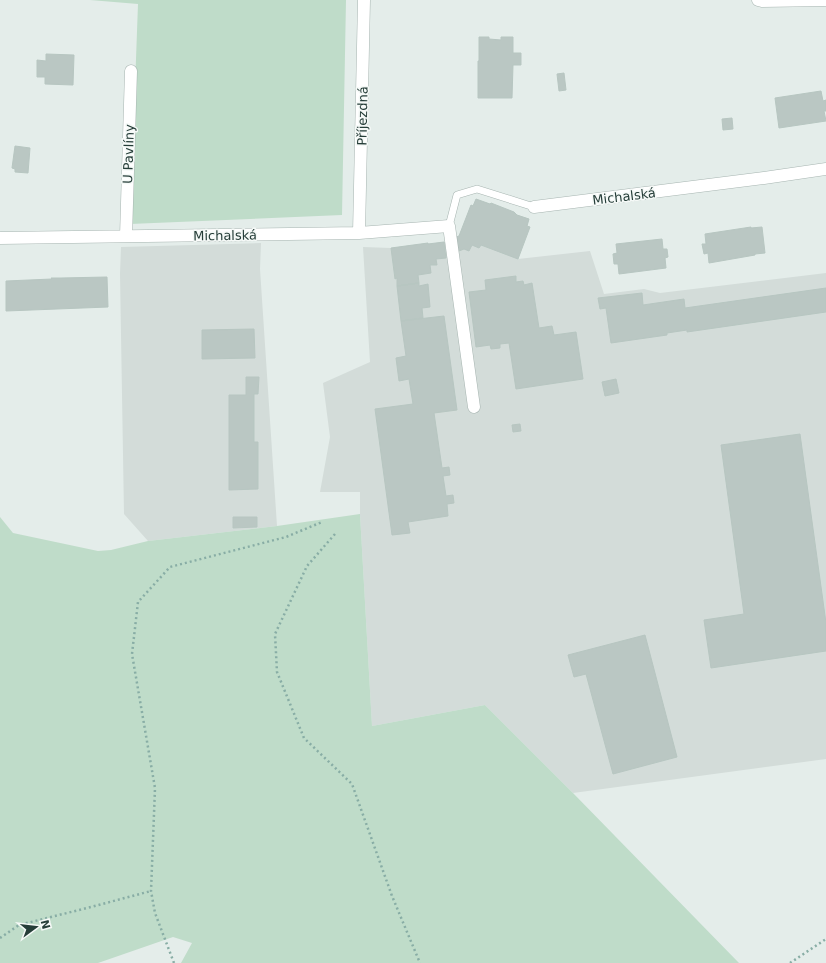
<svg xmlns="http://www.w3.org/2000/svg" width="826" height="963" viewBox="0 0 826 963" font-family="'DejaVu Sans',sans-serif">
	<style>
		.built { fill: #d3dcd9 }
		.green { fill: #bfdcc9 }
		.building { fill: #bac7c3; stroke: #b7c6c1 }
		.lines { fill: none; stroke-linecap: round; stroke-linejoin: round }
		.service-casing { stroke: #a7b5b1; stroke-width: 8 }
		.minor-casing { stroke: #a7b5b1; stroke-width: 13 }
		.path { stroke: #88ada5; stroke-width: 2.5; stroke-dasharray: 2 3; stroke-linecap: butt }
		.service { stroke: #fff; stroke-width: 7 }
		.minor { stroke: #fff; stroke-width: 12 }
		.labels { text-anchor: middle; stroke-width: 3; stroke-linejoin: round; paint-order: stroke }
		.street-label { font-size: 13px; fill: #253d38; stroke: #f5f9f7 }
	</style>
	<rect width="100%" height="100%" fill="#e4edea"/>
	<path class="built" d="M476,199L490,204L491,203L514,212L517,215L529,219L518,259L590,251L604,294L644,289L660,293L826,273V759L573,793L485,705L372,726L360,514V492H320L330,437L323,383L370,362L363,247L391,248L428,243V244L444,242L459,236L471,205H474Z
		M261,243L260,269L277,526L148,541L124,514L120,274L121,247Z"/>
	<path class="green" d="M90,0H346L342,215L130,224L138,4Z
		M360,514L372,726L485,705L573,793L739,963H181L192,943L173,937L98,963H0V517L13,533L98,551L111,550L148,541L277,526Z"/>
	<path class="building" d="M479,37H489V39L501,40V37H513V53H521V65H513L512,98H478V61H479Z
		M46,54L74,55L73,85L45,84V77H37V60L46,61Z
		M564,73L566,90L559,91L557,74Z
		M821,91L823,101L826,100V111H824L826,121L779,128L775,98Z
		M732,118L733,129L723,130L722,119Z
		M15,146L30,148L28,173L15,172V169L12,168Z
		M476,199L490,204L491,203L514,212L517,215L529,219L527,226L530,227L518,259L481,245L479,248L472,245L469,251L464,249L459,251L454,238L459,236L471,205L473,206Z
		M751,227V228L762,227L765,253L755,254V255L709,263L708,253L704,254L702,244H706L705,234Z
		M662,239L663,249H667L668,257L665,258L666,268L619,274L618,264H614L613,254L617,253L616,244Z
		M444,242L446,258L436,259L437,265H430L431,273L418,275L419,283L397,286V278L395,279L391,248L428,243V244Z
		M516,276V282L523,281L524,285L532,283L539,328L552,326L554,335L576,332L583,379L516,389L509,343L500,344V348L491,349L490,345L476,347L469,292L486,290L485,280Z
		M107,277L108,307L6,311V281L52,279L51,278H61Z
		M419,283V286L428,284L430,307L422,308L423,318L401,321L397,286Z
		M826,288V312L687,332V330L667,333V335L611,343L606,308L600,309L598,298L642,293L643,305L684,299L685,308Z
		M444,316L457,410L434,413L442,468L449,467L450,475L443,476L446,496L453,495L454,503L447,504L448,516L408,522L410,533L392,535L375,409L413,404L409,379L399,381L396,358L406,356L401,321Z
		M254,329L255,358L202,359V330Z
		M246,377H259L258,394H254V442H258V489L229,490V395H246Z
		M616,379L619,393L605,396L602,382Z
		M520,424L521,431L513,432L512,425Z
		M800,434L826,623V651L711,668L704,620L744,614L721,445Z
		M233,517H257V527L233,528Z
		M645,635L677,757L613,774L586,674L574,677L568,655Z"/>
	<g class="lines">
		<defs>
			<path id="service" d="M449,226L457,195L477,189L534,207"/>
			<path id="minor" d="M758,0L762,1L826,0
				M534,207L764,178L826,169
				M359,233L364,0
				M126,236L131,71
				M0,238L359,233L449,226L474,407"/>
		</defs>
		<use href="#service" class="service-casing"/>
		<use href="#minor" class="minor-casing"/>
		<path class="path" d="M335,534L307,566L275,634L277,672L304,738L352,784L392,896L420,963
			M0,938L19,925L91,907L151,891
			M174,963L155,913L151,891L155,788L132,654L138,602L170,567L286,537L322,522
			M790,963L826,939"/>
		<use href="#service" class="service"/>
		<use href="#minor" class="minor"/>
	</g>
	<g class="labels">
		<g class="street-label">
			<text transform="translate(362 116) rotate(-89)" y="5">Příjezdná</text>
			<text transform="translate(128 154) rotate(-88)" y="5">U Pavlíny</text>
			<text transform="translate(624 196) rotate(-7)" y="5">Michalská</text>
			<text transform="translate(225 235) rotate(-1)" y="5">Michalská</text>
		</g>
	</g>
	<g transform="translate(36 927) rotate(75)" stroke="#f5f9f7" stroke-width="3" paint-order="stroke">
	<path d="M0-3L7 15L0 10L-7 15Z" fill="#253d38"/>
	<text y="-6" font-size="11" font-weight="bold" text-anchor="middle" fill="#253d38">N</text>
	</g>
</svg>
